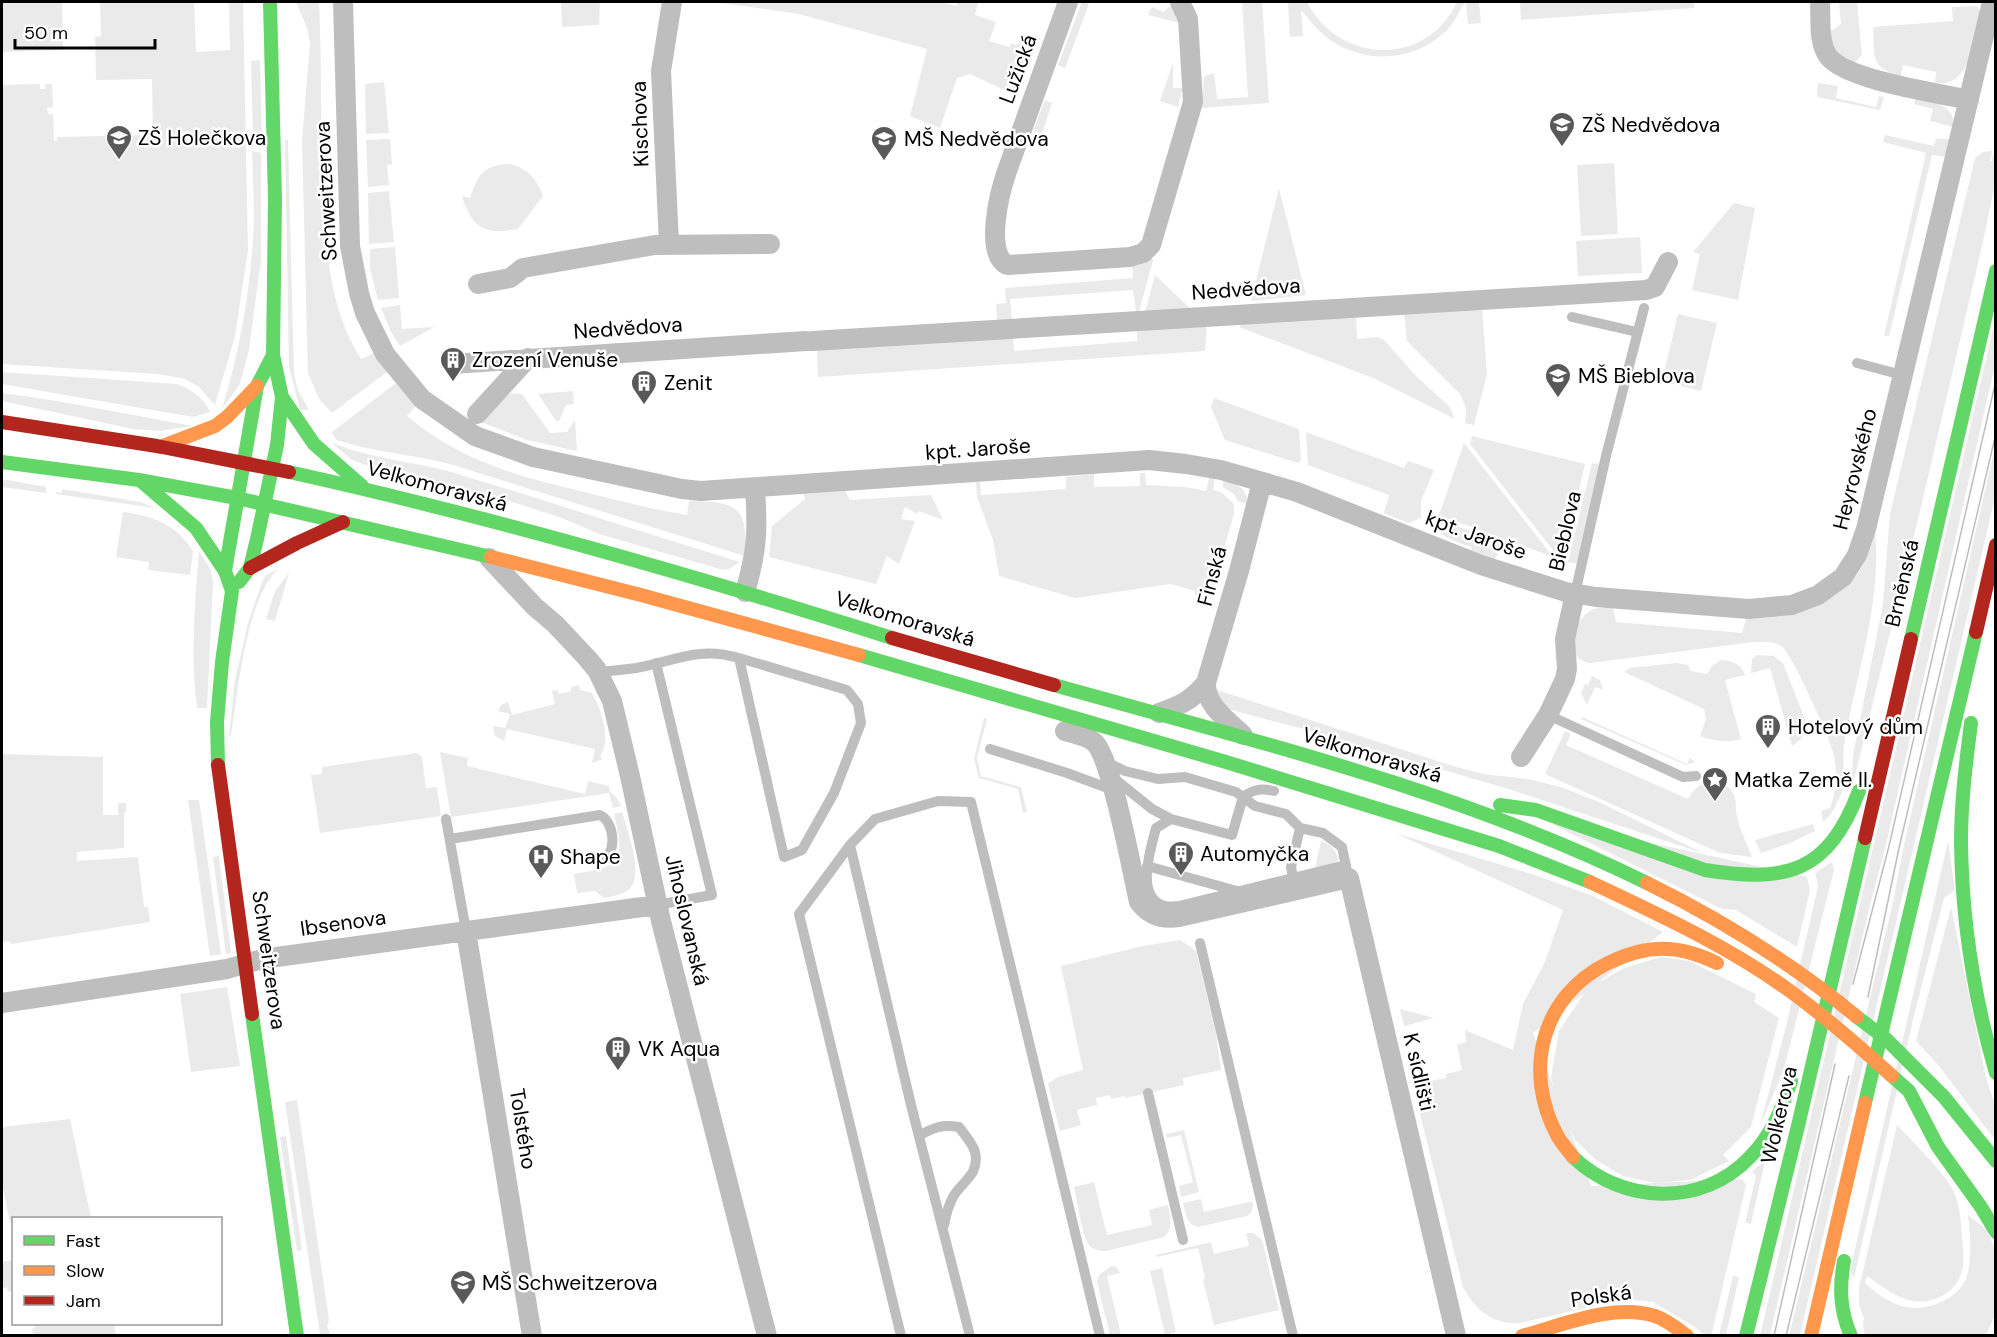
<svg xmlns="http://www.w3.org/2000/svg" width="1997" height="1337" viewBox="0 0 1997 1337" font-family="'DM Sans',sans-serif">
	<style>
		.green { fill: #eaeaea }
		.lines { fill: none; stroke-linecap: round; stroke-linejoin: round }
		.lane { stroke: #bebebe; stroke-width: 10 }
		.street { stroke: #bebebe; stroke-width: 20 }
		.fast { stroke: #63d668; stroke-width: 14 }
		.slow { stroke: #ff974d; stroke-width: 14 }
		.jam { stroke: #b3261e; stroke-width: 14 }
		.tram { stroke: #bdbdbd; stroke-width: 1.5 }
		.labels { text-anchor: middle; stroke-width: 5; stroke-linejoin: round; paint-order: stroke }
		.street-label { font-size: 21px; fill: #000; stroke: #fff }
		.poi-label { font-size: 21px; fill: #000; stroke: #fff; text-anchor: start }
	</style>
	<rect width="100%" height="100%" fill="#fff"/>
	<path class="green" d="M2,2H62L63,50L2,52Z
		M100,2H194L196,52L230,50L229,2H243L248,250L235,336L215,405L198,386L182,378L156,374L2,364V85L40,84V89H45L46,84H52L53,107L47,108L48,114H53L54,141H57V137L153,135L152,79L96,80L95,37L101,36Z
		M296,2H319C322,61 320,121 323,181C326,243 327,305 361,359L374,353L387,372L332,413L319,399L308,373L302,141L310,43L307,28Z
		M561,2H600L599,25L562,27Z
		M714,2H940L956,6L958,2H978L975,15L996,22L989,41L1010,47L1011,43L1016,45L1021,43L1031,47L1013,94L970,74L957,78L940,128L910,116L927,49L799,14Z
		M1082,2L1089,4L1065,68L1058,65Z
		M1242,2H1262L1269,103L1202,108L1204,76L1214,73L1217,99L1248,97Z
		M1288,2H1307C1339,64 1426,68 1457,2H1465C1459,12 1454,24 1445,32C1413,62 1365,64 1330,40C1318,32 1310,20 1301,10L1303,36L1290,37Z
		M1466,2H1479L1481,23L1468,24Z
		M1520,2H1694V8L1521,20Z
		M1839,2H1857L1862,55L1854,63L1838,57L1828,33L1841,24Z
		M1173,4L1184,24L1148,15L1152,7L1163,12Z
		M1975,6L1979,8L1980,12C1974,38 1972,88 1935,83L1936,72L1903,65L1901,76C1869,68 1875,56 1873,27L1953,21L1952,7Z
		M260,60L262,138L253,141L251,61Z
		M1173,63V88H1188V92H1181L1178,107L1160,101Z
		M384,82L389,133L366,134L365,84Z
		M1818,83L1838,86L1836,98L1876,107L1879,96L1884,97L1880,110L1817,97Z
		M1916,98C1934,103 1956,104 1953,127L1930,121L1933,109L1914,104Z
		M1045,100L1052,103L1042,134L1033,131Z
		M1885,135L1934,146L1936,139H1950L1946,157L1932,155L1889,336H1884L1926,153L1883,142Z
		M390,139L392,164L387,165L389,185L368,187L366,140Z
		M285,140H288L294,375L298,390L309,410H300L289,367Z
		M1995,148V183L1983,242L1921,507L1851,792L1853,755L1883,604L1890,514L1975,158L1983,152L1992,151L1990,161H1992Z
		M252,151L261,153V259L249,350L240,384L222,409C239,354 249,297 253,240C255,210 253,181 252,151Z
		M1614,163L1618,234L1581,236L1577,165Z
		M511,164C528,169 537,179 543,196L518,229C485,235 472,229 462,196L470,198C479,173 483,165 511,164Z
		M1279,188L1306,295L1251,301Z
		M389,191L394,242L369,244L368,193Z
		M1734,203L1755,208L1738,300L1692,290L1700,254L1693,252Z
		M1640,237L1642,273L1578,276L1576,241Z
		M395,247L399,298L378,300L370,269V249Z
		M1150,257L1153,260L1139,312H1136L1133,290L1010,299L1012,320L997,321L996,304L1006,303L1005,288L1133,278L1132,266Z
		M1155,275L1191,309L1145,312Z
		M400,305L402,329L434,327L400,346L391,332L381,308Z
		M1482,309L1487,374L1474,425L1465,423L1466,408L1460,394L1407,341L1404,313Z
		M1678,314L1717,323L1701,391L1662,381Z
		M1356,316L1357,339L1378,337L1384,340L1416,376L1449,406L1455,419L1373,378L1239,327L1245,321Z
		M1995,320V365L1885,849L1870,905L1770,1335L1760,1336Z
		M1207,324L1205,351L818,377L817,349L1013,336L1014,351L1137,341V329Z
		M2,372L176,384C190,388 204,398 210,412L193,417L2,384Z
		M396,383L416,406L407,416C464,463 518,476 588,493C621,501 654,510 687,515L689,501C737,502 748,505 745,556L453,465C415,454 374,453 336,440L332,432Z
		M573,391L574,404L566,405L559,421H556L538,394Z
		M2,393C66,401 130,415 193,426L159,431L133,429L2,401Z
		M504,393L522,394L550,433L567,432L575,420L577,451L527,440L481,422Z
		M1214,398L1299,429L1301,460L1298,463L1225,440L1211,407Z
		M1306,432L1404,468L1408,461L1434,470L1421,501V518L1408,523L1384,513L1389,495L1308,465Z
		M1472,436L1585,464L1563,561L1560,559L1470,444Z
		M331,442C369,459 412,461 451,472C548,501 644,533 740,562L729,569L723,570L599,534L562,518L516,503L363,464L352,460Z
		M1464,443L1553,557L1439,515Z
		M1995,447V497L1800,1335L1789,1336L1893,902L1904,845Z
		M1592,463L1601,465L1577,564L1568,562Z
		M1140,473H1145L1146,485L1185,487L1206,491L1209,478L1215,477L1213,490L1221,492L1234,504V514L1210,596L1195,595V591L1171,584L1075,598L999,576L993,540L977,497L976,482H980L981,495L1066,489V477L1094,474V487L1140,486Z
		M2,479L46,487V493L2,487Z
		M1223,479C1236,484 1248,488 1247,504L1238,501L1234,494L1223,487Z
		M62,489L140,502L156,508L56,494V492L62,493Z
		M845,491L850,500L931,495L943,520L919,511L917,514L905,507L901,519L915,521L899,564L887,556L876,584L769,557L772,526L805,499L804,494Z
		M123,512C153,516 176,524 193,551L190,575L148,570L149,562L116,557Z
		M1438,519L1501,543L1497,556L1493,560L1471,552V547C1457,541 1434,538 1438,519Z
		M1875,531C1882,602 1856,675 1844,745C1842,759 1846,776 1842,791C1839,801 1832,815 1823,822L1821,811L1830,808C1837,790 1838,768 1832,749C1827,733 1792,653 1781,646C1774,641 1763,642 1754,642L1590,663C1561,659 1573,617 1594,609C1600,607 1607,608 1613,608L1616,622L1742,633L1746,619C1789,618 1834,608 1860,570C1868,558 1871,544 1875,531Z
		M199,551L211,570L213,582L207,708H197C190,655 195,603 199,551Z
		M278,569C246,600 238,691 231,736H229L235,680L248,623L262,582L266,575Z
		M289,573L275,621L266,619L275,591Z
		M1757,655L1774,656L1783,663L1806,722L1802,738L1792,746L1770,668L1751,673L1752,659Z
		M1721,660C1733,661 1741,664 1745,675L1725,680L1741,739C1727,743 1713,741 1700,736L1706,719L1704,709L1624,672L1629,668L1677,663L1688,665L1691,671L1707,674L1712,666Z
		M1592,676L1600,680L1603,690L1595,687L1587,705L1581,693L1585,684L1588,685Z
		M579,685L580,690L592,693C601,708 612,741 600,756L603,759L592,763L595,749L507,729L504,741L495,736L493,726L505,728L510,714L498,711L501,705L508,702L512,715L555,704L552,691L557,690L559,694L571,691V687Z
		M1214,689L1453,766L1483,774L1528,779L1561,787L1599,802L1705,854L1515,791L1307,730L1228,709L1224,707Z
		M1582,717L1687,764L1690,758L1695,762L1686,765L1581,719Z
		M984,718L987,719L977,758L981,776L1021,787L1027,812L1023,813L1018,789L979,778L974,759Z
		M1565,731L1571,734L1566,745L1688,799C1696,782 1720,772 1733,793C1737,800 1735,808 1737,816C1740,830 1747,844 1752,857L1720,853L1545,774Z
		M440,752L468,758L467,766L585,794L588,781L609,786L610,792L617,798L621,806L613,808L609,793L451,817Z
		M417,753L422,757L426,788L437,787L441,816L320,833L311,775L322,774V767Z
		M2,754L103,757V815H118V803H126V812L124,813V848L77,852V861L138,857L144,907H148L150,922L11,944L10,941L2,942Z
		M188,800H199L221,954L210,956Z
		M622,812C627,829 643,872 631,887C625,895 613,896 604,898L595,891L577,893L574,874C621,866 626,862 614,814Z
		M1542,819L1807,877L1810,890L1797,947L1736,910L1722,909Z
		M1813,824L1815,831L1790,843L1761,853L1755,840Z
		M1395,833L1535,875L1593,896L1663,932L1533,1033L1591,1186L1742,1179L1746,1185L1712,1333L1709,1335H1704L1695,1327L1653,1302L1625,1299L1520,1323C1493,1325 1475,1310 1463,1287L1412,1082L1430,1078L1431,1081L1446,1078V1074L1462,1070L1457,1045L1466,1042L1465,1030L1513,1050L1523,1004L1545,962L1563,910Z
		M1321,841C1331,845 1336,848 1338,860L1335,863L1315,868Z
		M1948,841L1955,890L1944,898L1913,1020L1854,1278L1850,1271Z
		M219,856L231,953L226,954L213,857Z
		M1832,862L1834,870L1784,1069L1760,1126L1786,1026L1817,891L1818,885L1815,873Z
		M1951,907L1986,1078L1995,1105V1140L1939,1066L1916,1041Z
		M1180,940L1196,951L1216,1034L1221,1070L1183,1078L1184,1085L1125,1098L1124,1096L1111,1099L1110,1095L1096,1098L1097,1105L1077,1110L1081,1125L1060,1131L1048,1084L1058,1077L1083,1070L1061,966L1143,946Z
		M1661,957L1689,961L1756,994L1754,1002L1779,1018L1751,1127L1723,1155L1729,1161L1690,1180L1655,1183L1623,1176L1596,1160L1575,1140L1559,1107L1551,1077L1559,1031L1587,989L1624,968Z
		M227,987L240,1066L191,1072L180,994Z
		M1400,1009L1434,1018L1404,1026Z
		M297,1100L329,1320L327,1326L331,1335H320L285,1102Z
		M70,1119L91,1218H14L13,1222L10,1223L2,1183V1127Z
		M1897,1125C1912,1141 1946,1174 1954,1192C1960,1207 1961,1221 1962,1237C1963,1250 1965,1262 1961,1274C1957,1285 1950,1292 1940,1297C1913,1310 1890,1293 1869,1277L1866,1278L1865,1283C1888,1304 1911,1316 1941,1302C1952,1297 1963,1289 1967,1276C1972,1258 1970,1234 1968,1215L1987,1230L1995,1249V1315L1986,1335H1865L1863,1325L1864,1318L1859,1305V1288Z
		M1184,1130L1199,1192L1181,1197L1179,1186L1193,1182L1181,1135L1167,1138L1166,1134Z
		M286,1136L302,1250L297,1251L280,1137Z
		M1765,1161L1751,1224L1745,1223L1756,1176L1752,1171Z
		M1094,1182L1107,1235L1152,1225L1149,1210L1168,1205C1170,1218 1174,1227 1164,1237L1106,1251C1100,1251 1092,1250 1088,1244C1082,1234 1077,1200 1074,1187Z
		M1201,1199L1204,1212L1250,1202L1253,1203C1253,1209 1252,1213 1247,1216L1198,1227C1186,1224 1186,1214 1183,1203Z
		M1246,1233H1253L1262,1240L1279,1310L1214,1325L1203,1280L1205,1278L1198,1248L1157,1257L1156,1255L1211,1242L1214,1254L1249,1246Z
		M11,1260L13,1270V1291L8,1292L7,1287L2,1289V1262Z
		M1111,1266L1116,1267L1120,1273L1107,1276L1121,1335H1110L1097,1282L1099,1275Z
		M1162,1268L1176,1332L1165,1335L1150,1271Z
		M1733,1276L1739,1277L1726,1335H1719Z
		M34,1324H114L116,1335H33L32,1329L35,1328Z"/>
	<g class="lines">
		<path class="lane" d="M1572,317L1637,332
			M1857,363L1902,375
			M1575,594L1606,456L1644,308
			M656,663L712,895L657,905
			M598,672C611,671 623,670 636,668C675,661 698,646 739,658L847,690L858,704L861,723L834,793L802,850L784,857L739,658
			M1548,715L1683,777L1696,776
			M990,749L1067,773L1113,790
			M1106,762L1125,771L1158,779L1185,777L1236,792L1255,806L1286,814L1300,828L1291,867L1293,877
			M1111,776L1152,809L1171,819L1232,835L1243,797C1254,789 1261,788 1274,791
			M446,819L466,931
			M1171,819L1156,828C1151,848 1134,899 1165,906C1169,907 1175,906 1179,906L1346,865
			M1300,828L1323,833L1342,847L1347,871
			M450,839L600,815C615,822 618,856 600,861
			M850,845L911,1105L970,1336
			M1147,866L1237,891
			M1200,943L1293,1336
			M1148,1093L1183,1240
			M919,1136C934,1127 943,1124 959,1127C964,1134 973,1144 975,1152C980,1175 962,1181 953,1197C948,1206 946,1215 944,1225
			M901,1336L799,914L850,845L875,819L938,801L971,802L1100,1336"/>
		<path class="street" d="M343,2L350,246L359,293L365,313L385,354L422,399L475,436L533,457L682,489L701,491L1149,460L1186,464L1221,470L1297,492L1481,565L1566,592L1596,597L1749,609L1792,605L1818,595L1843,577L1857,555L1866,529L1992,2
			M1068,2L1007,171C1000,191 984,253 1007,265L1130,257L1143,253L1151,245L1193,102L1188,19L1180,2
			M1820,2C1821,18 1818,42 1828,56C1845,80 1938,93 1969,100
			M669,244L661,71L672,2
			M478,284L510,278L523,268L655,245L770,244
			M812,341L1646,290L1655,287L1668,262
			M452,364L806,341
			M477,414L528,358
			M489,558L535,607L555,624L587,658L597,670L612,701L630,776L661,921L767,1336
			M745,592C757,551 758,531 755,489
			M1159,713C1181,705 1191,701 1206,683
			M1065,731C1074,734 1088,736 1095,743C1112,760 1132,872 1139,902C1150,916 1162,920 1179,917L1349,878L1456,1336
			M1243,735C1228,721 1205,705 1206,683L1239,571L1262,482
			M1521,757L1548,715L1565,679L1567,669L1565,639L1575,594
			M466,931L532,1336
			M2,1003L227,969L262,959L657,905"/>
		<path class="fast" d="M282,397L314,444L362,486
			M2,462L139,480L237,498L491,557
			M289,472C493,517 693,575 892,638
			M142,482L196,528L225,571
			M239,582L250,568L257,539L277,445L282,397L273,355L275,199L270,2
			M1911,639L1996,271
			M859,655L1226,762L1499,846L1590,882
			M1054,685C1254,741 1461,791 1647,883
			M1971,723C1966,762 1961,802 1961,842C1962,921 1974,998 1996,1073
			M218,765L217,722L222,662L232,591L225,571L257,386L273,355
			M1500,805L1536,810L1705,870C1787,883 1828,873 1859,791
			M252,1014L297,1336
			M1857,1017L1886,1039L1944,1097L1996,1161
			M1892,1076L1909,1091L1938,1147L1981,1207L1996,1232
			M1865,1103L1976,632
			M1573,1157C1622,1204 1702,1208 1750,1157C1771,1136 1782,1109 1791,1081
			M1844,1261C1839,1288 1840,1311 1851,1336
			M1746,1336L1798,1126L1865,838"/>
		<path class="slow" d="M160,447L215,426L227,417L257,386
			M491,557L641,595L859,655
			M1590,882C1660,915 1732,948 1794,994C1828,1019 1860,1047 1892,1076
			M1647,883C1722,920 1793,964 1857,1017
			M1573,1157C1568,1150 1561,1143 1557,1135C1523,1071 1541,996 1608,963C1647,944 1678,944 1717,963
			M1522,1336C1563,1325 1613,1303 1655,1316C1667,1320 1678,1329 1687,1336
			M1811,1336L1865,1103"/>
		<path class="jam" d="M2,422L157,446L289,472
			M250,568L297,543L343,522
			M1976,632L1996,545
			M892,638L1054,685
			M218,765L252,1014
			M1865,838L1911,639"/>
		<path class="tram" d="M1853,984L1889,846L1996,380
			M1868,997L1899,848L1996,433
			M1774,1336L1835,1064
			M1786,1336L1849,1076"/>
	</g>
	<defs>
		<symbol id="school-pin" viewBox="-11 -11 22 30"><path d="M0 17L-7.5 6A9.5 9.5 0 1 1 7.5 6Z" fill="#595959" stroke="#fff"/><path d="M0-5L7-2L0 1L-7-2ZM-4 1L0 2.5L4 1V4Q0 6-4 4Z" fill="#fff"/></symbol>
		<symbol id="building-pin" viewBox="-11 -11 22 30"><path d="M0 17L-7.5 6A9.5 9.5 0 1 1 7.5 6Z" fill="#595959" stroke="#fff"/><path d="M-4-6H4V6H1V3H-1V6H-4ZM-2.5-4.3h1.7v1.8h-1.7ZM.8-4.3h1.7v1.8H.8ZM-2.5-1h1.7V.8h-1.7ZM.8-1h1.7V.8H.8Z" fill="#fff"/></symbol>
		<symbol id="sight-pin" viewBox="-11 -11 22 30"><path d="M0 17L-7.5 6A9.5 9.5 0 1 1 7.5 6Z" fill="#595959" stroke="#fff"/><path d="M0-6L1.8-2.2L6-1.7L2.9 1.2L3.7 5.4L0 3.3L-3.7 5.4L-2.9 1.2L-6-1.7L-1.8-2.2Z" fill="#fff"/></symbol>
		<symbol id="hospital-pin" viewBox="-11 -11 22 30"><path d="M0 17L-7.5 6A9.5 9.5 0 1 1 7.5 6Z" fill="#595959" stroke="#fff"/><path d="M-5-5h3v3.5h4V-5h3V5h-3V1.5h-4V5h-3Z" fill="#fff"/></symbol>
	</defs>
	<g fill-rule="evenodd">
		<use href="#school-pin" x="1547" y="110" width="30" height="40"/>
		<use href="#school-pin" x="104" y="123" width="30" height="40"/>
		<use href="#school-pin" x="869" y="124" width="30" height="40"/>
		<use href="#building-pin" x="438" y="345" width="30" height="40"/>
		<use href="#school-pin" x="1543" y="361" width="30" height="40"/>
		<use href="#building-pin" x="629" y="368" width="30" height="40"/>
		<use href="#building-pin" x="1753" y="712" width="30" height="40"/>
		<use href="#sight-pin" x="1700" y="765" width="30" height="40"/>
		<use href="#building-pin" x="1166" y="839" width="30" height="40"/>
		<use href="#hospital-pin" x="526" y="842" width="30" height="40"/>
		<use href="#building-pin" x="603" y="1034" width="30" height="40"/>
		<use href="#school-pin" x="448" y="1268" width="30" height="40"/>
	</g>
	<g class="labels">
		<g class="street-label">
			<text transform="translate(1018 69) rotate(-70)" y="7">Lužická</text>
			<text transform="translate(640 124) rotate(-92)" y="7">Kischova</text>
			<text transform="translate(326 191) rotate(-93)" y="7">Schweitzerova</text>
			<text transform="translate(1246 289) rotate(-4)" y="7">Nedvědova</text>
			<text transform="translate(628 328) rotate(-4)" y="7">Nedvědova</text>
			<text transform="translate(978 449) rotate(-4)" y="7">kpt. Jaroše</text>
			<text transform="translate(1855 469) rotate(-76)" y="7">Heyrovského</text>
			<text transform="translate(437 486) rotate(15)" y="7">Velkomoravská</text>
			<text transform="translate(1565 531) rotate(-77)" y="7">Bieblova</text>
			<text transform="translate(1476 535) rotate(20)" y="7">kpt. Jaroše</text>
			<text transform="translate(1212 576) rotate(-75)" y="7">Finská</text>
			<text transform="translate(1902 583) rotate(-77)" y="7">Brněnská</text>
			<text transform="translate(905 619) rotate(17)" y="7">Velkomoravská</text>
			<text transform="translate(1372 755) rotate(17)" y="7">Velkomoravská</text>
			<text transform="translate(687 920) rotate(77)" y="7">Jihoslovanská</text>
			<text transform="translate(343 923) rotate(-8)" y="7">Ibsenova</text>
			<text transform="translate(269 960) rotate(82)" y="7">Schweitzerova</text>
			<text transform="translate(1419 1072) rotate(77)" y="7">K sídlišti</text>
			<text transform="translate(1779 1115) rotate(-77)" y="7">Wolkerova</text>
			<text transform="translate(523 1129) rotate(81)" y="7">Tolstého</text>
			<text transform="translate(1601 1296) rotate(-8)" y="7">Polská</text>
		</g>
		<g class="poi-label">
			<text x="1582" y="132">ZŠ Nedvědova</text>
			<text x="138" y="145">ZŠ Holečkova</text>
			<text x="904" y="146">MŠ Nedvědova</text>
			<text x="472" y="367">Zrození Venuše</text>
			<text x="1578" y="383">MŠ Bieblova</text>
			<text x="664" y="390">Zenit</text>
			<text x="1788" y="734">Hotelový dům</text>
			<text x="1734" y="787">Matka Země II.</text>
			<text x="1200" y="861">Automyčka</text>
			<text x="560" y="864">Shape</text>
			<text x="638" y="1056">VK Aqua</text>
			<text x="482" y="1290">MŠ Schweitzerova</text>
		</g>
	</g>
	<rect width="1997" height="1337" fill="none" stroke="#000000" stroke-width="6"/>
	<rect x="12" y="1217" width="210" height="108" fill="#ffffff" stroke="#999999" stroke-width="1.5"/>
	<rect x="24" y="1236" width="30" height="9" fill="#63d668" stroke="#999999" stroke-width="1.5"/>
	<text x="66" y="1247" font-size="18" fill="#000000">Fast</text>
	<rect x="24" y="1266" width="30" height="9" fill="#ff974d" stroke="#999999" stroke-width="1.5"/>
	<text x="66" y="1277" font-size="18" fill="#000000">Slow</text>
	<rect x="24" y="1296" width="30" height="9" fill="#b3261e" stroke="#999999" stroke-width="1.5"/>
	<text x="66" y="1307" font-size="18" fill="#000000">Jam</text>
	<path d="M15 39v9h140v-9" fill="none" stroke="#000000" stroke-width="3"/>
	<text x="24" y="39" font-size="18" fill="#000000" stroke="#ffffff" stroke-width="4.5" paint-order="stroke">50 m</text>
</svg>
